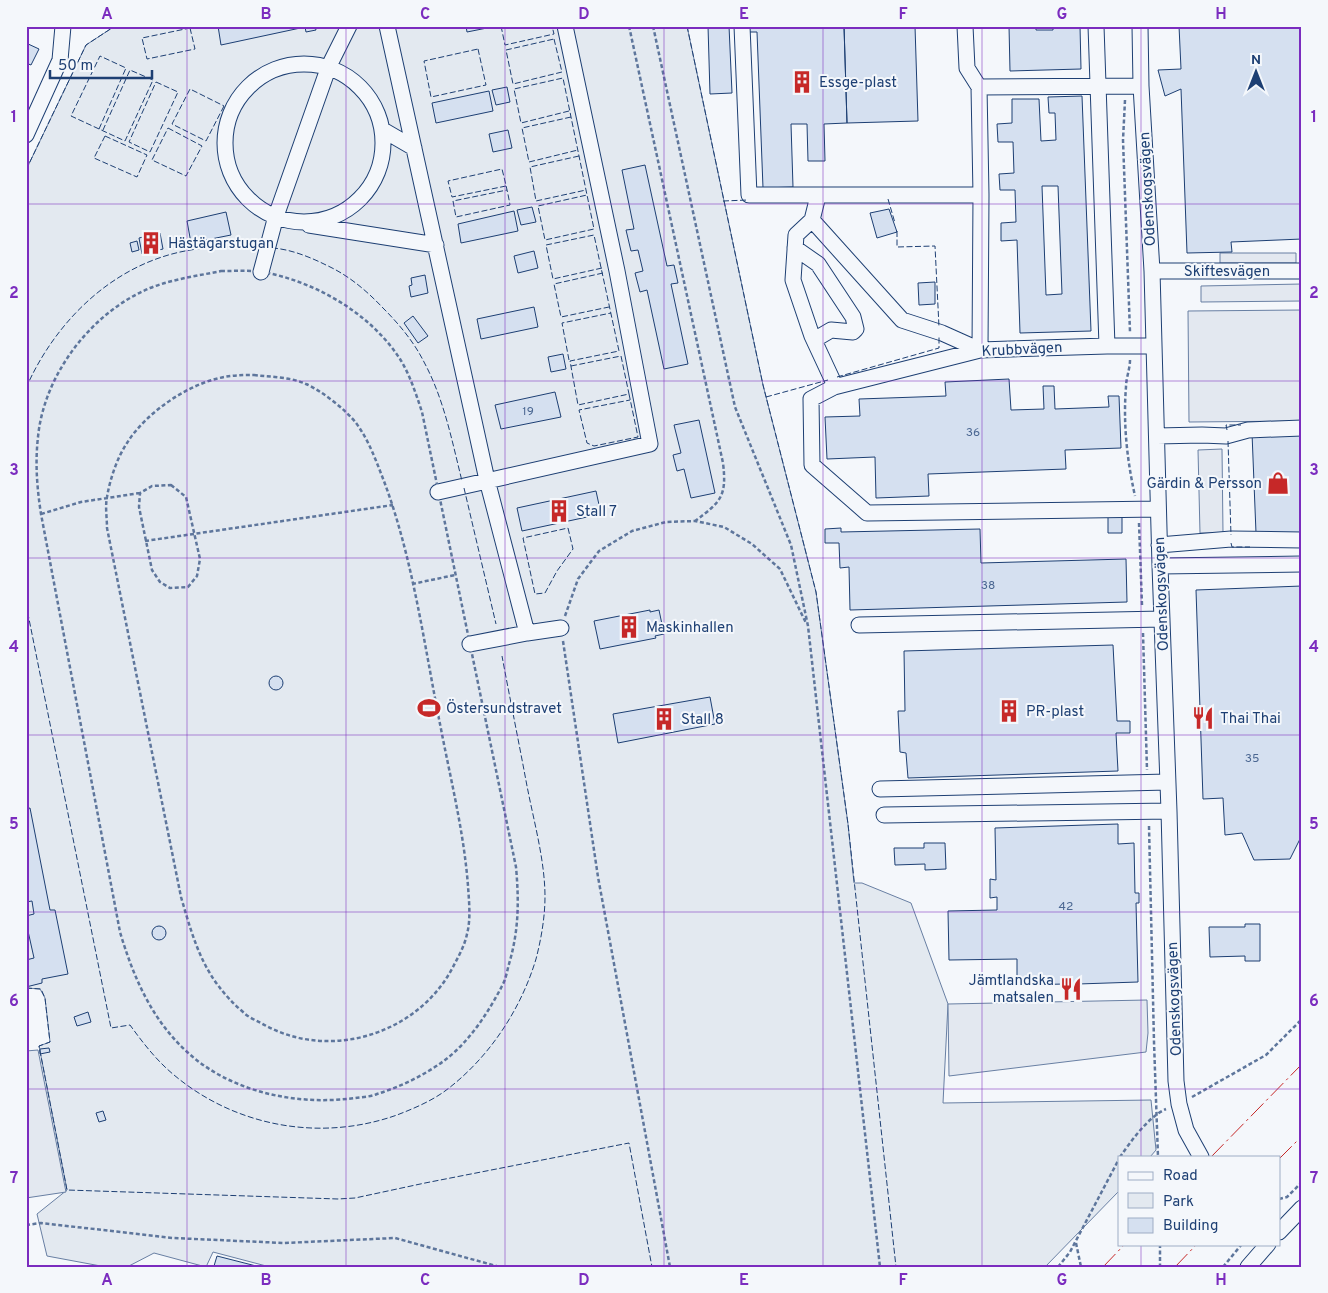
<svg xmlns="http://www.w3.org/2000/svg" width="1328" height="1293" viewBox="0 0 1328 1293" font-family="Overpass,sans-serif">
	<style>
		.green { fill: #e3e9f0; stroke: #687fa3 }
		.parking { fill: #e3e8f0; stroke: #687fa3 }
		.building { fill: #d5e0f0; stroke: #1d3f73; fill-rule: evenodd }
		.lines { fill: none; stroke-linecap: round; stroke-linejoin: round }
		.minor-casing { stroke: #1d3f73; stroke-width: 17 }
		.path { stroke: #5e769c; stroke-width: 2.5; stroke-dasharray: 4 2.5; stroke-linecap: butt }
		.minor { stroke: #f4f7fb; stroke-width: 15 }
		.fence { stroke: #1d3f73; stroke-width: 1; stroke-dasharray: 6 2.5; stroke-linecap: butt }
		.power { stroke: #c62828; stroke-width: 1; stroke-dasharray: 18 4 2.5 4; stroke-linecap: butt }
		.grid { fill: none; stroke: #7b2cbf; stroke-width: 1; stroke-opacity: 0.55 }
		.labels { text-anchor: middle; stroke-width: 4; stroke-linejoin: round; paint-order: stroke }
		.number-label { font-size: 12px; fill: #4b6792 }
		.poi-label { font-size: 15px; fill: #1d3f73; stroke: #f4f7fb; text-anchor: start }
		.street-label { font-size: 15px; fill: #1d3f73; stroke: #f4f7fb }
		.neatline { fill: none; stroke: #7b2cbf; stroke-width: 2 }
		.grid-label { font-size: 16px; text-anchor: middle; font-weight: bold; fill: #7b2cbf }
	</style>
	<rect width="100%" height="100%" fill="#f4f7fb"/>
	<path class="green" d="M115,26H687L763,385L816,592L848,824L854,883H862L911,903L948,1004L943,1103L1151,1100L1156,1150L1150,1157H1119V1191L1045,1267H270L213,1252L206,1267L154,1253L127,1267H106L47,1256L37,1214L67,1190L39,1046L50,1042L45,998L40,989L26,988V170L86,45Z"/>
	<path class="parking" d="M1220,253H1296V263H1220Z
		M1302,284V301L1201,302V286Z
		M1302,310V421L1189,422L1188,311Z
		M1222,449L1223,533H1200L1198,450Z
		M1147,1000L1148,1033L1146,1052L949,1076L948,1004Z
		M38,1050L66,1192L26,1198V1051Z"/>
	<path class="building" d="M218,26H315L316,30L306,32L305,27L221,45Z
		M466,26H487V28L467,32Z
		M708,26H729L732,93L710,94Z
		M749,26H844L847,123L824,124L825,161H808L807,124H791L793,187L763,188L757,32H749Z
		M844,26H915L918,121L847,123Z
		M1009,26H1036V30H1053V26H1080L1081,69L1010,71Z
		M1179,26H1302V239L1231,242L1232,252L1187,253L1181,89L1165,96L1158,70L1181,69Z
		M26,43L39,49L31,65L26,63Z
		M507,87L510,102L496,105L492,90Z
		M489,91L493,111L436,123L432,103Z
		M1082,96L1091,331L1020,333L1017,240L1001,241V223L1016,222L1015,190H1000L999,174L1014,173L1013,142H998L997,124L1012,123V99H1039L1041,141L1056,140L1055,113H1049L1048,97ZM1042,186H1058L1062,294L1046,295Z
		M508,130L512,148L493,152L489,134Z
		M645,165L667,266L674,265L678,283L671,284L688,364L664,369L647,290L640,292L635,273L643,271L638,250L631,251L626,230L634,229L622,170Z
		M532,207L536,222L521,225L517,210Z
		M889,209L897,232L877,238L870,213Z
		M514,211L518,231L461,243L458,224Z
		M226,212L231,235L191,243L187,221Z
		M160,233L163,249L142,254L139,238Z
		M137,241L139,250L132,252L130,243Z
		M534,251L538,268L518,273L514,256Z
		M425,275L428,293L411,297L409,286L412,285L411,278Z
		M935,282V304L919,305L918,283Z
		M534,307L538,327L481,339L477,319Z
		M413,316L428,336L418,343L404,323Z
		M563,354L566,369L551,372L548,357Z
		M1009,379L1011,410L1044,409L1043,386H1054L1055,409L1109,407L1108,396H1119L1121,448L1065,450L1066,469L928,474L929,496L876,498L875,457L827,459L825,417L860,416L859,399L946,396L945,382Z
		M555,392L561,417L501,429L495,405Z
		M699,420L715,493L691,498L684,469L677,471L673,455L681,453L674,425Z
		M1302,431V533H1256L1252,433Z
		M596,491L601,514L522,531L517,508Z
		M1108,517H1122V533H1108Z
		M841,528V532L980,529L981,563L1126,559L1127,602L850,610L849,567L840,568L839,543H825V529Z
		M1302,586V835L1290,859L1254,860L1242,833L1225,835L1223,798L1203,799L1196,590Z
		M650,610V612L659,610L664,634L655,636L656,638L600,649L594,621Z
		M1113,645L1117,721H1130V733H1116L1118,771L908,778L906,753L900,752L898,711H905L904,651Z
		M269 683a7 7 0 1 1 14 0a7 7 0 1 1-14 0Z
		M710,697L715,724L618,743L613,714Z
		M30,808L50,910H55L68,974L42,979V983L26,987V960L34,958L26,922V916L34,914L32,901L26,902V809Z
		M1118,824V844L1134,843L1135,893H1139V903H1136L1138,982L1078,984L1079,989L1065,990V984L1017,985V959L949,960L948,911L997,910V897L990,898V879L996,880L995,828Z
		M924,843H945L946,869L925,870V864L895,865L894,848H924Z
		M1245,924H1260V961H1245V956L1210,957L1209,927H1245Z
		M152 933a7 7 0 1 1 14 0a7 7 0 1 1-14 0Z
		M88,1012L91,1022L77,1026L74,1017Z
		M49,1048L50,1052L40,1054V1049Z
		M103,1111L106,1120L99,1122L96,1113Z
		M217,1256L260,1267H216L214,1266Z"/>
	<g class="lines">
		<defs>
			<path id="minor" d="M387,26L487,480L527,633L470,644
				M742,26L749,195H981
				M965,26L967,68L979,87
				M1096,26L1107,346
				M1140,26L1141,86L1152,271L1160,566L1169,811L1176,1081L1179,1104L1186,1130L1201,1157
				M225 143a79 79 0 1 1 158 0a79 79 0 1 1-158 0Z
				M383,130L414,148
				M26,135L60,60L63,26
				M818,196L812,220L796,235L793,280L812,336L832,379L834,387
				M812,220L902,320L942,333L980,350L981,195L979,87L1141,86
				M309,225L436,245
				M795,248L818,264L853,317L856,329L853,332L831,330L814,340
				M1152,271H1302
				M261,272L276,216L329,66L349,26
				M1154,346H1107L980,350L834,387L811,399L812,465L867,513L1158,509
				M1157,436L1202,435L1226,436L1248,430L1302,428
				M438,492L650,444L617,271L565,26
				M1159,545L1231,539L1302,540
				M1160,566L1302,564
				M859,625L1162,619
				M527,633L561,628
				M880,789L1167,782
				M884,815L1169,811
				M1279,1232L1302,1208
				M1248,1267L1268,1244"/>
		</defs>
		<use href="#minor" class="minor-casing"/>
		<path class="path" d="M629,26L723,463C727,496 721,502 695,521
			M653,26L735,407L791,545L808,626L880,1267
			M1125,100L1123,140L1130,332
			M221,271C235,271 250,270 263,272C316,282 370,313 400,359C410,375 416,394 422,412L516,867C519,901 519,930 509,964C507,971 506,979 502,986C488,1013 469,1042 445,1060C425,1075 400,1087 377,1094C370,1097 362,1097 355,1098C296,1106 229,1092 185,1050C151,1018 133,976 120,932L41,514C37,488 35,463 38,437C44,374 92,312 150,288C173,279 197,276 221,271Z
			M1130,360C1130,369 1126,378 1126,387C1123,423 1127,460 1135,496
			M254,375C271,377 291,377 306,384C322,391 346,410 356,423C368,439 375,458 382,476C413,556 424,645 441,729C451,781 464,833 468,886C469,901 471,919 467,934C465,944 460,954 455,963C421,1034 329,1063 261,1023C255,1020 248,1017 243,1012C204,978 195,945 181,897L107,528C107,518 105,507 107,497C110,479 117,458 127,443C147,411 193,380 231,376C239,375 247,375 254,375Z
			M171,485L186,497L200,559L197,576L188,587L170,588L160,582L152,570L139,507L140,493L152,486Z
			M41,514L81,502L140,493
			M1139,523L1142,605
			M145,541L393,505
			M412,584L455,575
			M565,616L578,579L599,551L632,531L666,522L695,521L724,527L752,544L780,569L806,623
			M1143,633L1147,770
			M563,641L598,877L670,1267
			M1149,826L1154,1042L1158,1157
			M1192,1097L1266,1055L1302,1019
			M1120,1157C1131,1141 1149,1116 1166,1109
			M1279,1199L1287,1197L1302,1182
			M26,1225L41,1223L173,1238L284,1243L395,1238L500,1267
			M1076,1243L1081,1267
			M1160,1244V1267
			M1058,1267L1070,1252L1119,1159
			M1223,1267L1242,1244"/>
		<use href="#minor" class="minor"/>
		<path class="fence" d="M501,26L505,45L554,34L552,26
			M687,26L763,385L816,592L848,824L896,1267
			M190,28L195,49L147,59L142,38Z
			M554,39L562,72L513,84L506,50Z
			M478,49L486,85L431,97L424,61Z
			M156,82L178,92L150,152L129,142Z
			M224,106L206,141L172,124L190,89L224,106
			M569,111L521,123L514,89L563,78L594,229L545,240L538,206L587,195
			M571,117L522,128L529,162L578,150
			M168,128L202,146L186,176L152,160Z
			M99,129L126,68L100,56L71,116L125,141L153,80L130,70L103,130
			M105,136L147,155L137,177L94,158Z
			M579,156L530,167L536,201L586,190
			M26,170L86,45L115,26
			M506,186L452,197L448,181L502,169C505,181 508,193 510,205L456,217L453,201L507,190
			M888,199L895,223
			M723,201L748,200
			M897,231V247L935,246L939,327
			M272,248C290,249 310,257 326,265C348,275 366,290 383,308C399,324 414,342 424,362C444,399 452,441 462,481
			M602,268L553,279L546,245L594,235L619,351L570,361L578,405L629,394L638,437L594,446L587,443L579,410L630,400
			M603,273L554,284L561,317L609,307
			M569,360L562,323L611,313
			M571,366L621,356L629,394
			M837,377L939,348V337
			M26,388C55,322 112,265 185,251C210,246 239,246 265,248
			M766,397L828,380
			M1227,430L1226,425H1241
			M1228,441L1231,535
			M464,488L496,624
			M568,528L573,549L557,571L545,593L535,594L523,538Z
			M1231,543L1232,547H1250
			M26,604L111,1028L130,1025C143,1043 157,1061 174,1075C236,1127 321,1142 397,1115C415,1108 434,1100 449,1088C490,1056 521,1009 536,959C541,940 545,917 545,897C545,861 534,822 527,786C519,743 510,699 502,656
			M26,988L41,989L45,998L50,1042L39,1046L67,1190L338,1199L355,1198L425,1183L629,1143L652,1267"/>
		<path class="power" d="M1211,1157L1302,1064
			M1279,1159L1302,1136
			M1103,1267L1125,1244
			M1175,1267L1197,1244"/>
	</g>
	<path class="grid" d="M187,26V1267M346,26V1267M505,26V1267M664,26V1267M823,26V1267M982,26V1267M1141,26V1157M26,204H1302M26,381H1302M26,558H1302M26,735H1302M26,912H1302M26,1089H1302M1141,1244V1267"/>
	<defs>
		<symbol id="building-bare" viewBox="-9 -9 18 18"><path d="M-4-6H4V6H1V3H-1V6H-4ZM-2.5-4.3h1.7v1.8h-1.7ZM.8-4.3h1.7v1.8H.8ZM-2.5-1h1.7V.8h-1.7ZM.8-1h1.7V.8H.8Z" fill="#c62828" stroke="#f4f7fb" stroke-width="2.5" paint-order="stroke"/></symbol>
		<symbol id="shop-bare" viewBox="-9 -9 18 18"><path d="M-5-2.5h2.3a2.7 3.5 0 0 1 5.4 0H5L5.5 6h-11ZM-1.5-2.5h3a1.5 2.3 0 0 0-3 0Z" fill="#c62828" stroke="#f4f7fb" stroke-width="2.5" paint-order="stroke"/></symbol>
		<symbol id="stadium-bare" viewBox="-9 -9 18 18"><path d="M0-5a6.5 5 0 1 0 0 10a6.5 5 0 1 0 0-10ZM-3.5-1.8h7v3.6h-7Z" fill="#c62828" stroke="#f4f7fb" stroke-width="2.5" paint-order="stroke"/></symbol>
		<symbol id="restaurant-bare" viewBox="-9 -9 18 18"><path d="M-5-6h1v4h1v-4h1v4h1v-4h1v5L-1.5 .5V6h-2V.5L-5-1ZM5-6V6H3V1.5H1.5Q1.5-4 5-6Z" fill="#c62828" stroke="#f4f7fb" stroke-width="2.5" paint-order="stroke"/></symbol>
	</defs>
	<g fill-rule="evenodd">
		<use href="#building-bare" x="786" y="66" width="32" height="32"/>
		<use href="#building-bare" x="135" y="227" width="32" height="32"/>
		<use href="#shop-bare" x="1262" y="467" width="32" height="32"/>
		<use href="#building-bare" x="543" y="495" width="32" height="32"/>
		<use href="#building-bare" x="613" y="611" width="32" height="32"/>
		<use href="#stadium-bare" x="413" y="692" width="32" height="32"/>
		<use href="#building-bare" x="993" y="695" width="32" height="32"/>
		<use href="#restaurant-bare" x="1187" y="702" width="32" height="32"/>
		<use href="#building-bare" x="648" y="703" width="32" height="32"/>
		<use href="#restaurant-bare" x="1055" y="973" width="32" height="32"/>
	</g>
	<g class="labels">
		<g class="number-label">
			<text x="528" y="415">19</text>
			<text x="973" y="436">36</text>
			<text x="988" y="589">38</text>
			<text x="1252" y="762">35</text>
			<text x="1066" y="910">42</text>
		</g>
		<g class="poi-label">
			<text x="819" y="87">Essge-plast</text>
			<text x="168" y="248">Hästägarstugan</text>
			<text x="1262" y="488" text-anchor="end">Gärdin &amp; Persson</text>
			<text x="576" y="516">Stall 7</text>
			<text x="646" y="632">Maskinhallen</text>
			<text x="446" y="713">Östersundstravet</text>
			<text x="1026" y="716">PR-plast</text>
			<text x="1220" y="723">Thai Thai</text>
			<text x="681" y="724">Stall 8</text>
			<text x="1054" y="985" text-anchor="end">Jämtlandska<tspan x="1054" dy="17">matsalen</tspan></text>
		</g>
		<g class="street-label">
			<text transform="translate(1147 189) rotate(-93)" y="5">Odenskogsvägen</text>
			<text x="1227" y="276">Skiftesvägen</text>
			<text transform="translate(1022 349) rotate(-3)" y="5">Krubbvägen</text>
			<text transform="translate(1161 594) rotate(-92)" y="5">Odenskogsvägen</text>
			<text transform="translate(1174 999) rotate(-92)" y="5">Odenskogsvägen</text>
		</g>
	</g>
	<rect width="1328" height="1293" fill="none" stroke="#f4f7fb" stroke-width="55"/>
	<rect x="1118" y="1156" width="162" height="90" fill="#f4f7fb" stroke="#9eadc5"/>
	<rect x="1128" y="1172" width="25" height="8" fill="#f4f7fb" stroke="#9eadc5"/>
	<text x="1163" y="1180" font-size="15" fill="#1d3f73">Road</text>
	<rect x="1128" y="1193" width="25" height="15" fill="#e3e9f0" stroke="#9eadc5"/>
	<text x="1163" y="1206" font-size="15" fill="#1d3f73">Park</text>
	<rect x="1128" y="1218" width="25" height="15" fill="#d5e0f0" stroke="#9eadc5"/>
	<text x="1163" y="1230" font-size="15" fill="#1d3f73">Building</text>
	<g transform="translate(1256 72)" stroke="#f4f7fb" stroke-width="4" paint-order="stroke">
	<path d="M0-4L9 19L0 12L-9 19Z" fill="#1d3f73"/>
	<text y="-8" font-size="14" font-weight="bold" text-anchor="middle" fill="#1d3f73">N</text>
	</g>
	<path d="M50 70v8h102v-8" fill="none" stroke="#1d3f73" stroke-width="2.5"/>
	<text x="58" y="70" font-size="15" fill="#1d3f73" stroke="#f4f7fb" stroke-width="4" paint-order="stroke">50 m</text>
	<rect x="28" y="28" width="1272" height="1238" class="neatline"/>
	<g class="grid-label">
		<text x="107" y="19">A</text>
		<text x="266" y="19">B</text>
		<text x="425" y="19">C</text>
		<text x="584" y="19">D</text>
		<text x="744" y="19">E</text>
		<text x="903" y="19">F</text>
		<text x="1062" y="19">G</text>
		<text x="1221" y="19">H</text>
		<text x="14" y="122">1</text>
		<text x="1314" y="122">1</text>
		<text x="14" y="298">2</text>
		<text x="1314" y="298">2</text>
		<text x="14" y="475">3</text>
		<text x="1314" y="475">3</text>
		<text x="14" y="652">4</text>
		<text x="1314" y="652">4</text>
		<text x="14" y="829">5</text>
		<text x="1314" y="829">5</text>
		<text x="14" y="1006">6</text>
		<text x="1314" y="1006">6</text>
		<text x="14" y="1183">7</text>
		<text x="1314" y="1183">7</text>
		<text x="107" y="1285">A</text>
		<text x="266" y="1285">B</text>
		<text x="425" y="1285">C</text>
		<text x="584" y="1285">D</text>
		<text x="744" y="1285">E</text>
		<text x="903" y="1285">F</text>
		<text x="1062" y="1285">G</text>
		<text x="1221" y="1285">H</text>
	</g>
</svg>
